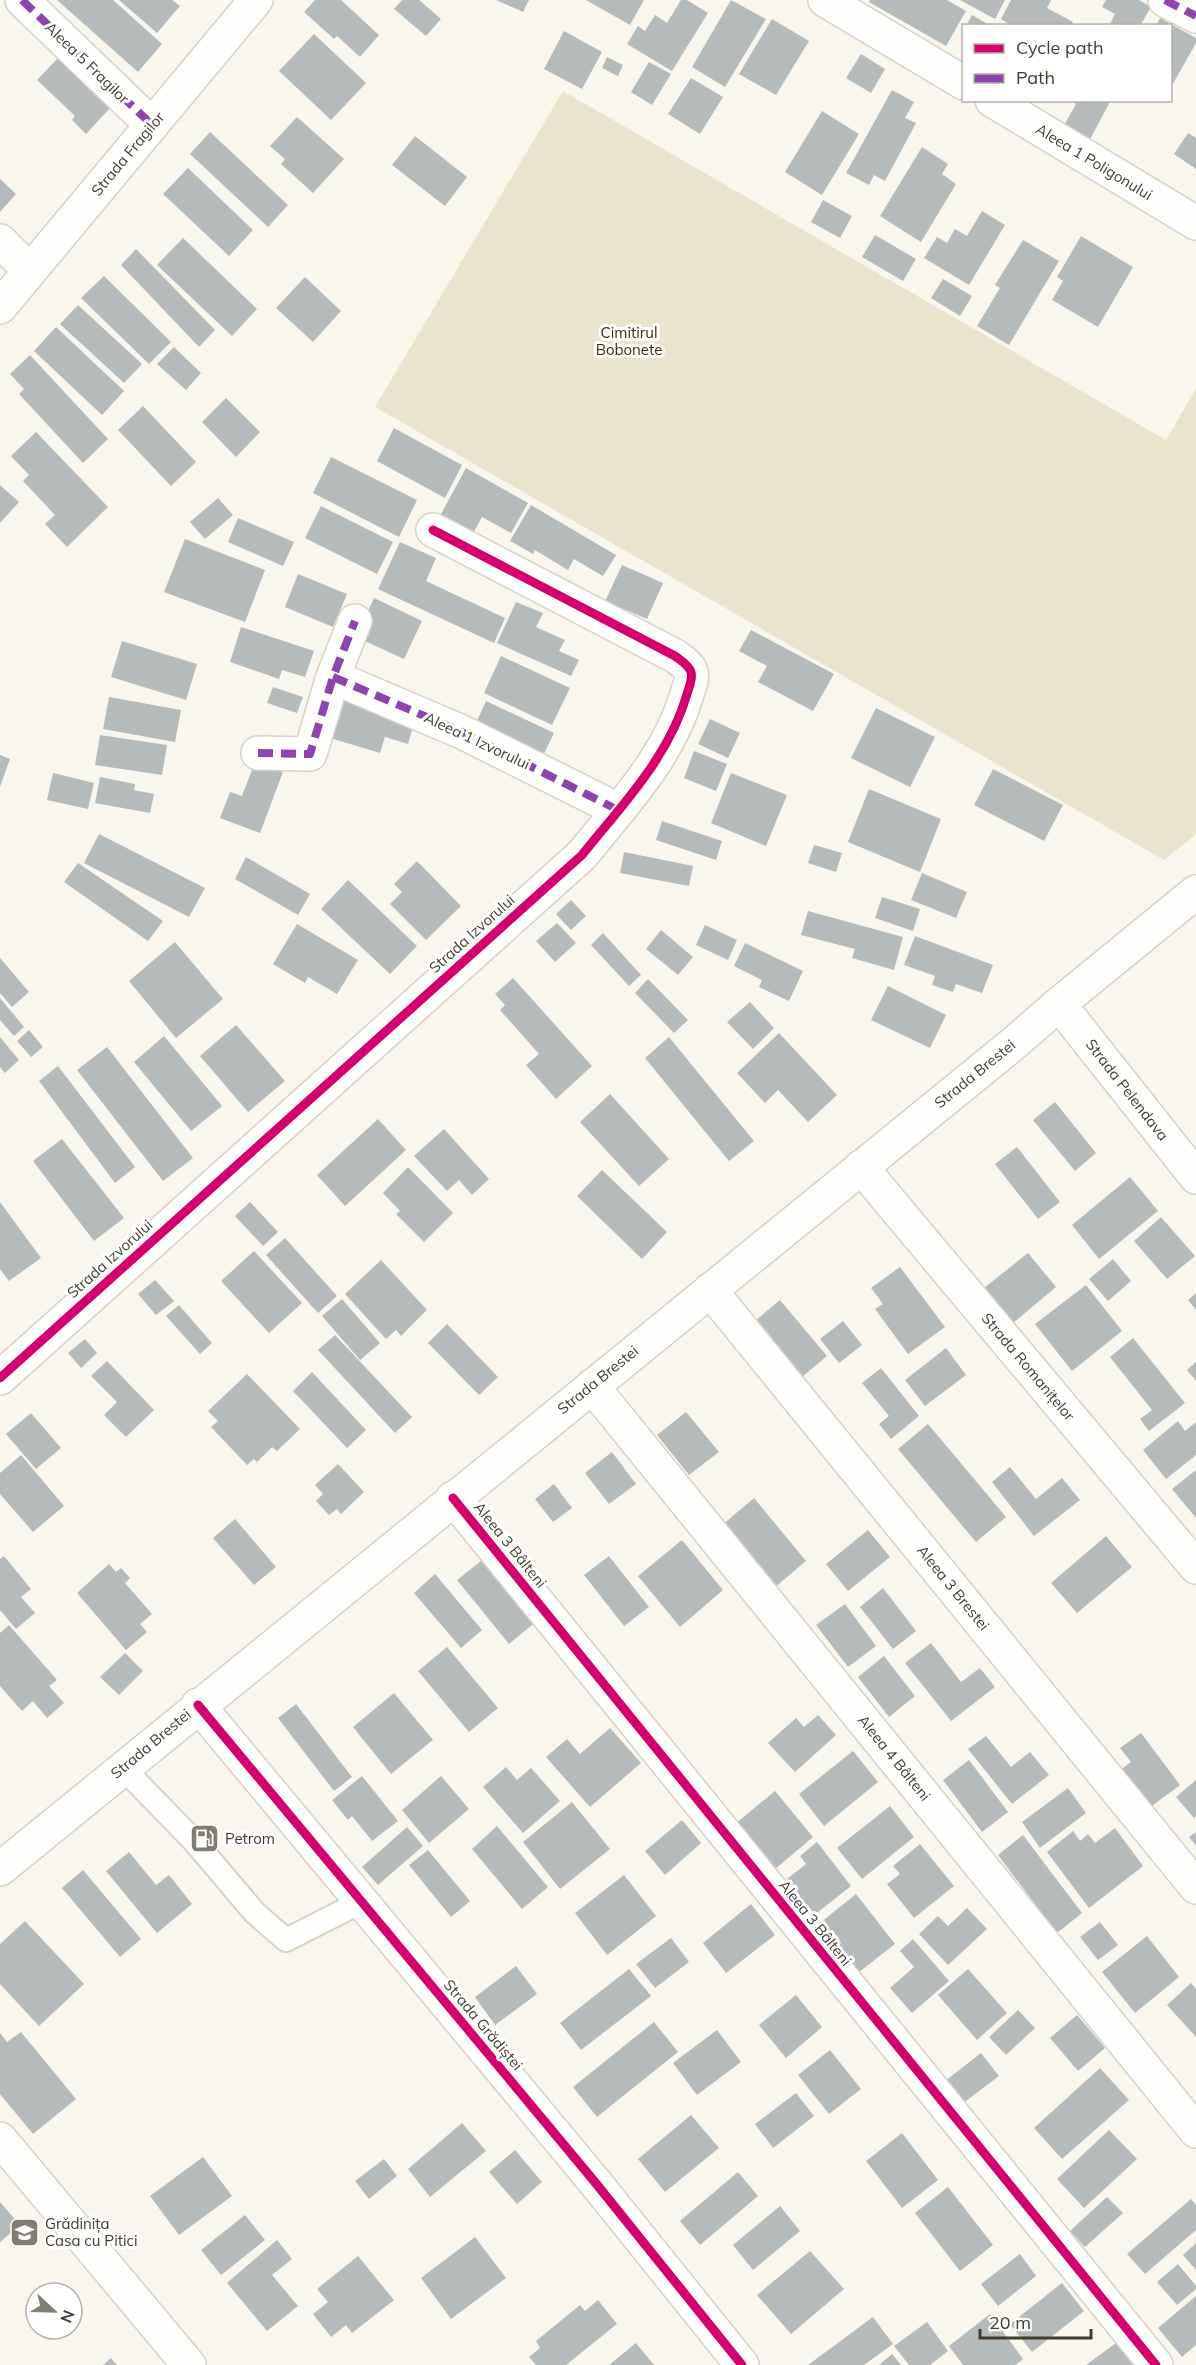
<svg xmlns="http://www.w3.org/2000/svg" width="1196" height="2365" viewBox="0 0 1196 2365" font-family="Mulish,sans-serif">
	<style>
		.green { fill: #eae3ce }
		.building { fill: #b5bbbb }
		.lines { fill: none; stroke-linecap: round; stroke-linejoin: round }
		.lane-casing { stroke: #d7d3c9; stroke-width: 26 }
		.street-casing { stroke: #d7d3c9; stroke-width: 36 }
		.secondary-casing { stroke: #d7d3c9; stroke-width: 36 }
		.primary-casing { stroke: #d7d3c9; stroke-width: 36 }
		.lane { stroke: #fefefc; stroke-width: 22 }
		.street { stroke: #fefefc; stroke-width: 33 }
		.secondary { stroke: #fefefc; stroke-width: 33 }
		.primary { stroke: #fefefc; stroke-width: 33 }
		.quiet { stroke: #8e44ad; stroke-width: 8; stroke-dasharray: 15 8; stroke-linecap: butt }
		.cycleway-casing { stroke: #fff; stroke-width: 13 }
		.cycleway { stroke: #d6006c; stroke-width: 9 }
		.labels { text-anchor: middle; stroke-width: 6; stroke-linejoin: round; paint-order: stroke }
		.street-label { font-size: 15px; fill: #413c2d; stroke: #fff }
		.park-label { font-size: 15px; fill: #3d3101; stroke: #fff }
		.poi-label { font-size: 15px; fill: #413c2d; stroke: #fff; text-anchor: start }
	</style>
	<rect width="100%" height="100%" fill="#f9f6ee"/>
	<path class="green" d="M563,91L1166,440L1196,388V834L1164,860L375,407Z"/>
	<path class="building" d="M57,0H113L162,44L138,72Z
		M119,0H172L180,6L157,33Z
		M315,0H341L379,35L360,57L337,36L334,39L304,12Z
		M402,0H419L441,19L426,36L394,9Z
		M496,0H529L523,12Z
		M586,0H644L630,25Z
		M681,0H687L708,13L672,71L627,44L638,26L645,31L655,15L667,23Z
		M731,0L766,19L725,87L692,67Z
		M870,0H947L966,11L946,46L869,2Z
		M960,0H1005L995,19Z
		M1011,0H1051L1047,8L1073,22L1071,26H1012L1001,19Z
		M1106,0H1139L1151,7L1140,26H1109L1115,14L1102,7Z
		M972,15L991,26H966Z
		M1160,18L1196,38V43L1170,89V26H1156Z
		M772,19L809,41L776,95L739,74Z
		M564,31L602,52L582,89L544,69Z
		M314,34L366,83L331,120L279,71Z
		M861,54L885,69L871,93L846,78Z
		M607,57L623,65L618,76L602,68Z
		M58,58L110,108L86,134L72,120L75,116L37,80Z
		M649,62L671,74L652,105L631,92Z
		M691,78L723,97L700,134L668,114Z
		M892,90L914,102L905,118L916,123L885,181L874,175L869,185L846,173Z
		M1070,100H1111L1088,143L1062,129L1076,104Z
		M822,111L859,134L822,195L785,172Z
		M297,117L344,159L313,193L281,164L285,159L270,146Z
		M210,132L288,205L268,227L190,154Z
		M1188,133L1196,138V169L1174,154Z
		M415,136L467,177L445,206L392,165Z
		M922,147L948,164L942,174L956,184L921,242L880,216Z
		M188,168L253,230L229,256L163,194Z
		M0,179L16,194L0,212Z
		M823,200L852,216L840,238L811,222Z
		M982,211L1005,225L969,285L924,258L937,237L947,243L955,229L967,236Z
		M875,235L916,259L903,281L862,257Z
		M1081,236L1133,267L1098,327L1052,300L1063,281L1057,277Z
		M183,238L257,309L232,336L157,265Z
		M1023,240L1059,261L1009,345L977,326L1000,288L995,285Z
		M136,249L215,330L199,347L121,265Z
		M104,276L171,342L149,364L81,298Z
		M305,277L341,311L313,342L276,308Z
		M943,279L972,296L960,316L931,298Z
		M78,305L142,364L124,383L60,324Z
		M56,327L124,391L102,415L34,351Z
		M174,347L201,373L186,390L157,364Z
		M30,355L108,439L83,463L19,394L24,389L10,374Z
		M226,398L260,432L236,457L202,422Z
		M143,406L196,462L171,486L118,430Z
		M394,428L462,465L445,498L377,461Z
		M36,432L108,507L67,547L45,524L55,515L23,481L29,475L11,456Z
		M331,457L417,500L399,537L313,493Z
		M466,468L528,503L511,533L482,517L468,543L435,525Z
		M0,485L19,502L0,523Z
		M218,498L233,515L205,539L190,522Z
		M531,505L616,555L603,576L574,559L568,570L535,550L533,554L510,541Z
		M321,506L393,542L377,574L305,538Z
		M238,518L294,542L283,566L228,542Z
		M185,539L265,570L245,622L164,592Z
		M400,542L436,558L426,581L505,618L494,643L378,589Z
		M622,565L663,583L647,619L626,610L621,621L600,612Z
		M298,574L347,594L333,627L285,607Z
		M374,598L422,621L404,659L356,637Z
		M516,602L543,613L536,627L565,640L559,651L579,660L571,676L497,643Z
		M241,627L314,651L305,677L282,670L279,679L230,662Z
		M751,630L834,674L813,711L758,682L767,666L739,651Z
		M122,641L197,664L186,700L111,677Z
		M501,656L570,688L552,725L484,693Z
		M273,687L303,697L297,713L267,703Z
		M332,696L415,720L408,744L385,737L380,753L320,735Z
		M109,697L181,710L175,742L103,729Z
		M486,701L554,733L538,766L471,734Z
		M876,708L935,737L910,787L851,758Z
		M710,719L740,733L728,758L698,744Z
		M100,735L167,745L162,775L95,765Z
		M694,751L727,764L716,791L684,778Z
		M0,755L10,759L0,787Z
		M255,762L283,772L260,833L220,818L230,792L242,796Z
		M993,769L1063,805L1044,841L974,805Z
		M53,773L94,783L88,809L47,800Z
		M731,773L787,795L766,846L711,823Z
		M100,777L135,784L134,790L154,794L150,813L95,803Z
		M869,789L941,819L920,872L848,842Z
		M662,821L722,841L716,860L656,840Z
		M99,834L205,888L189,917L84,863Z
		M814,845L842,853L836,872L808,863Z
		M624,852L693,866L689,886L620,873Z
		M246,857L310,894L298,915L235,879Z
		M417,861L461,906L426,940L390,904L402,892L394,884Z
		M78,863L163,921L148,941L64,882Z
		M922,873L967,892L956,918L911,900Z
		M348,880L417,946L390,974L321,909Z
		M882,897L920,909L913,931L875,918Z
		M571,900L586,916L571,930L556,914Z
		M808,911L903,937L894,970L852,958L855,949L801,935Z
		M557,923L576,943L555,962L536,941Z
		M297,924L358,960L337,994L308,977L305,983L273,964Z
		M705,925L737,940L728,960L696,945Z
		M661,930L693,957L678,975L646,949Z
		M603,933L641,975L629,986L591,945Z
		M915,936L993,965L982,993L956,984L953,992L932,985L935,976L904,965Z
		M175,942L223,999L176,1038L129,981Z
		M745,943L803,971L789,1001L759,987L762,980L734,966Z
		M0,958L29,992L12,1007L0,993Z
		M513,978L592,1066L556,1099L526,1065L539,1054L500,1010L505,1005L495,994Z
		M648,979L688,1020L674,1033L635,993Z
		M888,986L946,1015L930,1048L871,1020Z
		M0,998L24,1027L14,1036L0,1020Z
		M750,1002L774,1028L753,1049L727,1022Z
		M236,1025L285,1081L248,1112L200,1056Z
		M29,1030L43,1047L31,1057L17,1041Z
		M779,1033L837,1095L808,1122L778,1090L765,1103L737,1073Z
		M164,1036L222,1106L191,1131L134,1062Z
		M0,1037L19,1060L5,1073L0,1067Z
		M669,1037L754,1141L729,1161L645,1058Z
		M107,1047L193,1158L163,1181L77,1070Z
		M58,1066L135,1167L115,1183L39,1081Z
		M610,1094L669,1159L639,1186L580,1122Z
		M1055,1102L1096,1153L1075,1171L1033,1120Z
		M378,1119L406,1150L345,1206L317,1175Z
		M444,1129L489,1179L472,1195L459,1180L447,1191L414,1156Z
		M62,1139L124,1218L94,1241L33,1161Z
		M1017,1147L1060,1202L1038,1219L995,1164Z
		M408,1167L453,1213L424,1242L396,1214L400,1211L383,1193Z
		M602,1170L667,1232L642,1259L577,1196Z
		M1130,1177L1158,1211L1099,1259L1072,1225Z
		M0,1202L41,1258L9,1281L0,1269Z
		M250,1202L278,1232L263,1246L235,1216Z
		M1161,1217L1195,1256L1167,1279L1134,1241Z
		M285,1238L337,1296L318,1313L266,1255Z
		M254,1251L302,1303L269,1333L221,1281Z
		M1028,1253L1056,1287L1013,1323L984,1288Z
		M1113,1259L1131,1281L1108,1301L1089,1279Z
		M381,1260L427,1310L401,1336L396,1330L386,1339L345,1294Z
		M900,1267L945,1327L908,1354L875,1309L883,1304L871,1288Z
		M155,1280L174,1301L156,1315L138,1294Z
		M1086,1285L1122,1331L1072,1371L1035,1324Z
		M1196,1293V1310L1188,1300Z
		M342,1299L380,1343L360,1360L322,1316Z
		M780,1300L827,1356L802,1377L755,1321Z
		M179,1305L212,1343L200,1354L166,1316Z
		M843,1321L862,1345L839,1363L820,1339Z
		M447,1324L498,1377L479,1395L428,1343Z
		M335,1335L412,1417L395,1433L318,1350Z
		M1133,1338L1185,1403L1149,1431L1140,1419L1152,1410L1110,1357Z
		M85,1339L97,1353L81,1368L68,1353Z
		M946,1348L966,1375L925,1406L905,1380Z
		M107,1361L154,1410L126,1437L104,1415L117,1402L91,1376Z
		M1196,1362V1381L1187,1370Z
		M881,1368L919,1416L891,1439L879,1424L889,1416L862,1383Z
		M312,1372L366,1430L347,1448L293,1391Z
		M247,1374L300,1429L277,1451L272,1447L257,1462L254,1459L247,1465L211,1427L218,1421L208,1411Z
		M686,1412L719,1452L689,1475L657,1435Z
		M31,1413L61,1448L36,1469L6,1434Z
		M1178,1421L1185,1431L1196,1422V1455L1166,1479L1143,1450Z
		M928,1424L1006,1517L976,1542L898,1449Z
		M612,1452L636,1484L609,1504L585,1473Z
		M21,1455L64,1506L33,1532L0,1494V1473Z
		M338,1464L364,1492L341,1514L337,1509L329,1515L316,1501L323,1494L315,1485Z
		M1010,1467L1036,1499L1062,1478L1080,1500L1034,1536L992,1482Z
		M1196,1470V1518L1172,1489Z
		M554,1484L572,1508L553,1522L535,1499Z
		M754,1498L806,1561L774,1588L722,1525Z
		M235,1519L276,1567L254,1585L213,1538Z
		M868,1530L890,1557L848,1591L826,1564Z
		M1106,1536L1132,1567L1077,1613L1051,1583Z
		M682,1540L723,1590L680,1627L638,1576Z
		M4,1556L31,1589L21,1597L35,1613L16,1629L0,1610V1559Z
		M609,1556L649,1607L624,1626L584,1575Z
		M481,1561L533,1624L509,1644L457,1580Z
		M109,1564L116,1572L121,1568L130,1578L125,1583L152,1614L140,1624L147,1632L126,1650L77,1593Z
		M435,1574L482,1630L461,1648L414,1593Z
		M883,1588L916,1631L893,1649L860,1607Z
		M845,1604L876,1646L848,1667L816,1625Z
		M9,1625L57,1680L49,1686L64,1703L47,1718L33,1701L22,1711L0,1686V1633Z
		M931,1643L961,1682L980,1668L995,1687L951,1721L905,1663Z
		M447,1647L498,1708L469,1732L418,1671Z
		M125,1653L143,1671L119,1695L100,1677Z
		M884,1656L915,1696L889,1717L858,1677Z
		M394,1693L433,1740L391,1774L353,1727Z
		M296,1704L352,1777L334,1791L278,1718Z
		M818,1715L836,1735L795,1772L768,1743L796,1718L804,1727Z
		M610,1728L641,1763L590,1807L546,1757L567,1739L580,1754Z
		M1141,1733L1180,1785L1144,1812L1115,1774L1131,1762L1120,1748Z
		M986,1736L1011,1767L1030,1752L1049,1775L1012,1804L968,1749Z
		M853,1751L878,1782L824,1826L799,1794Z
		M969,1760L1008,1812L982,1832L943,1780Z
		M506,1767L517,1780L531,1768L560,1801L523,1833L483,1787Z
		M362,1776L398,1821L372,1841L352,1816L348,1820L332,1800Z
		M441,1776L469,1809L429,1843L402,1810Z
		M1196,1780V1816L1194,1818L1176,1797Z
		M1068,1788L1086,1813L1040,1848L1022,1822Z
		M775,1791L813,1837L774,1870L735,1824Z
		M572,1802L610,1849L560,1889L523,1842Z
		M890,1806L914,1837L862,1879L837,1848Z
		M682,1820L701,1843L665,1875L645,1851Z
		M497,1826L548,1887L522,1909L472,1849Z
		M407,1827L423,1846L378,1885L362,1867Z
		M1115,1828L1143,1866L1089,1908L1047,1852L1073,1831L1080,1841L1088,1834L1095,1843Z
		M1196,1832V1846L1189,1837Z
		M1023,1835L1082,1913L1057,1933L998,1855Z
		M817,1842L851,1886L808,1920L785,1891L792,1885L787,1879L806,1864L800,1856Z
		M920,1844L954,1886L914,1918L887,1884L900,1874L893,1866Z
		M428,1850L470,1901L451,1917L409,1865Z
		M129,1852L156,1885L169,1875L192,1904L157,1933L106,1871Z
		M83,1870L141,1939L120,1957L62,1888Z
		M624,1875L656,1916L607,1955L575,1913Z
		M856,1894L895,1944L854,1976L815,1927Z
		M751,1904L775,1935L726,1973L703,1943Z
		M967,1908L987,1929L948,1965L919,1934L938,1916L948,1926Z
		M25,1921L84,1984L39,2026L0,1984V1944Z
		M1100,1922L1118,1945L1098,1960L1080,1937Z
		M1147,1936L1179,1977L1135,2013L1102,1972Z
		M671,1938L689,1962L655,1988L636,1964Z
		M913,1939L949,1981L912,2013L890,1988L914,1967L900,1951Z
		M516,1966L537,1994L495,2025L475,1997Z
		M629,1969L651,1996L581,2050L560,2023Z
		M968,1969L1007,2013L977,2040L938,1995Z
		M1191,1983L1196,1989V2037L1167,2005Z
		M796,1995L822,2027L786,2058L759,2025Z
		M1018,2010L1035,2028L1006,2055L989,2037Z
		M1077,2015L1105,2048L1078,2071L1050,2038Z
		M654,2022L678,2052L597,2117L573,2087Z
		M717,2030L741,2062L697,2095L673,2063Z
		M21,2032L76,2099L33,2134L0,2094V2033L7,2042Z
		M830,2050L861,2089L829,2114L798,2075Z
		M981,2053L999,2076L958,2107L940,2085Z
		M1100,2068L1129,2100L1062,2159L1034,2128Z
		M796,2093L814,2116L773,2148L755,2124Z
		M691,2115L719,2148L665,2192L638,2159Z
		M462,2123L486,2151L430,2197L408,2169Z
		M1109,2130L1137,2159L1084,2208L1057,2179Z
		M902,2133L938,2180L902,2208L866,2161Z
		M515,2150L542,2182L517,2204L489,2172Z
		M203,2157L232,2196L179,2235L150,2196Z
		M384,2159L397,2176L369,2199L355,2181Z
		M738,2172L758,2196L700,2245L680,2221Z
		M948,2187L993,2245L960,2271L915,2213Z
		M1107,2197L1123,2213L1085,2247L1070,2231Z
		M1191,2199L1196,2205V2230L1145,2274L1127,2254Z
		M0,2202L20,2225L0,2242Z
		M780,2206L800,2231L753,2270L733,2245Z
		M245,2215L265,2240L221,2275L201,2250Z
		M475,2237L506,2278L451,2319L421,2278Z
		M277,2240L292,2259L272,2275L298,2306L267,2331L227,2283Z
		M1196,2243V2270L1183,2255Z
		M810,2251L844,2289L791,2334L757,2295Z
		M1020,2254L1036,2276L998,2306L981,2284Z
		M358,2256L394,2300L352,2333L346,2325L331,2337L313,2314L328,2302L317,2289Z
		M1178,2264L1196,2286V2289L1177,2305L1157,2282Z
		M1062,2283L1084,2311L1032,2352L1010,2324Z
		M1196,2296V2345L1182,2357L1158,2328Z
		M598,2300L617,2324L566,2365H536L529,2357L540,2348L536,2341L580,2305L585,2311Z
		M990,2314L1023,2359L1015,2365H963L949,2346Z
		M873,2317L893,2344L864,2365H808Z
		M927,2322L948,2351L930,2365H909L894,2346Z
		M636,2343L654,2365H609Z
		M1116,2343L1133,2365H1086Z
		M892,2354L901,2365H879Z
		M111,2358L117,2365H103Z"/>
	<g class="lines">
		<defs>
			<path id="lane" d="M123,1768L193,1840L255,1913L286,1940L361,1902"/>
			<path id="street" d="M22,0L152,125
				M825,0L964,83
				M1165,0L1196,16
				M992,100L1196,223
				M0,241L30,271
				M0,307L256,0
				M333,677L462,732L618,810
				M258,753L310,754L333,677L355,621
				M861,1167L1196,1567
				M710,1290L1196,1887
				M0,1378L582,855C622,805 669,757 687,694C689,687 693,679 691,672C689,665 680,660 675,656L433,530
				M592,1386L1196,2131
				M453,1498L1156,2365
				M198,1705L594,2181L742,2365
				M0,2139L189,2365"/>
			<path id="secondary" d="M1059,1004L1196,892"/>
			<path id="primary" d="M0,1869L1013,1044L1059,1004L1196,1177"/>
		</defs>
		<use href="#lane" class="lane-casing"/>
		<use href="#street" class="street-casing"/>
		<use href="#secondary" class="secondary-casing"/>
		<use href="#primary" class="primary-casing"/>
		<use href="#lane" class="lane"/>
		<use href="#street" class="street"/>
		<use href="#secondary" class="secondary"/>
		<use href="#primary" class="primary"/>
		<path class="quiet" d="M22,0L152,125
			M1165,0L1196,16
			M333,677L462,732L618,810
			M258,753L310,754L333,677L355,621"/>
		<defs>
			<path id="cycleway" d="M0,1378L582,855C622,805 669,757 687,694C689,687 693,679 691,672C689,665 680,660 675,656L433,530
				M453,1498L1156,2365
				M198,1705L594,2181L742,2365"/>
		</defs>
		<use href="#cycleway" class="cycleway-casing"/>
		<use href="#cycleway" class="cycleway"/>
	</g>
	<defs>
		<symbol id="fuel-square" viewBox="-11 -11 22 22"><rect x="-9" y="-9" width="18" height="18" rx="4" fill="#817d71" stroke="#fff"/><path d="M-5.5-6h7V0h2V4h1.3V-2.5L3-4.5l.8-.8L6-3V5H2.5V1h-1V6h-7ZM-4.2-4.7v3.2H.2V-4.7Z" fill="#fff"/></symbol>
		<symbol id="school-square" viewBox="-11 -11 22 22"><rect x="-9" y="-9" width="18" height="18" rx="4" fill="#817d71" stroke="#fff"/><path d="M0-5L7-2L0 1L-7-2ZM-4 1L0 2.5L4 1V4Q0 6-4 4Z" fill="#fff"/></symbol>
	</defs>
	<g fill-rule="evenodd">
		<use href="#fuel-square" x="188" y="1822" width="33" height="33"/>
		<use href="#school-square" x="8" y="2216" width="33" height="33"/>
	</g>
	<g class="labels">
		<g class="street-label">
			<text transform="translate(87 63) rotate(44)" y="5">Aleea 5 Fragilor</text>
			<text transform="translate(128 154) rotate(-50)" y="5">Strada Fragilor</text>
			<text transform="translate(1094 162) rotate(31)" y="5">Aleea 1 Poligonului</text>
			<text transform="translate(477 741) rotate(25)" y="5">Aleea 1 Izvorului</text>
			<text transform="translate(472 934) rotate(-42)" y="5">Strada Izvorului</text>
			<text transform="translate(975 1074) rotate(-39)" y="5">Strada Brestei</text>
			<text transform="translate(1127 1090) rotate(52)" y="5">Strada Pelendava</text>
			<text transform="translate(110 1259) rotate(-42)" y="5">Strada Izvorului</text>
			<text transform="translate(1028 1367) rotate(50)" y="5">Strada Romanițelor</text>
			<text transform="translate(598 1380) rotate(-39)" y="5">Strada Brestei</text>
			<text transform="translate(510 1545) rotate(51)" y="5">Aleea 3 Bâlteni</text>
			<text transform="translate(953 1588) rotate(51)" y="5">Aleea 3 Brestei</text>
			<text transform="translate(151 1744) rotate(-40)" y="5">Strada Brestei</text>
			<text transform="translate(894 1758) rotate(51)" y="5">Aleea 4 Bâlteni</text>
			<text transform="translate(815 1923) rotate(51)" y="5">Aleea 3 Bâlteni</text>
			<text transform="translate(483 2025) rotate(50)" y="5">Strada Grădiștei</text>
		</g>
		<g class="park-label">
			<text x="629" y="338">Cimitirul<tspan x="629" dy="17">Bobonete</tspan></text>
		</g>
		<g class="poi-label">
			<text x="225" y="1844">Petrom</text>
			<text x="45" y="2229">Grădinița<tspan x="45" dy="17">Casa cu Pitici</tspan></text>
		</g>
	</g>
	<rect x="962" y="24" width="210" height="78" fill="#ffffff" stroke="#b3b1ab" stroke-width="1.5"/>
	<rect x="974" y="44" width="30" height="9" fill="#d6006c" stroke="#b3b1ab" stroke-width="1.5"/>
	<text x="1016" y="54" font-size="18" fill="#413c2d">Cycle path</text>
	<rect x="974" y="74" width="30" height="9" fill="#8e44ad" stroke="#b3b1ab" stroke-width="1.5"/>
	<text x="1016" y="84" font-size="18" fill="#413c2d">Path</text>
	<g transform="translate(54 2311) rotate(112)"><circle r="28" fill="#ffffff" stroke="#b3b1ab" stroke-width="1.5"/>
	<path d="M0-4.5L10 22L0 15L-10 22Z" fill="#817d71"/>
	<text y="-9" font-size="16" font-weight="bold" text-anchor="middle" fill="#413c2d">N</text>
	</g>
	<path d="M980 2329v9h111v-9" fill="none" stroke="#413c2d" stroke-width="3"/>
	<text x="989" y="2329" font-size="18" fill="#413c2d" stroke="#ffffff" stroke-width="4.5" paint-order="stroke">20 m</text>
</svg>
